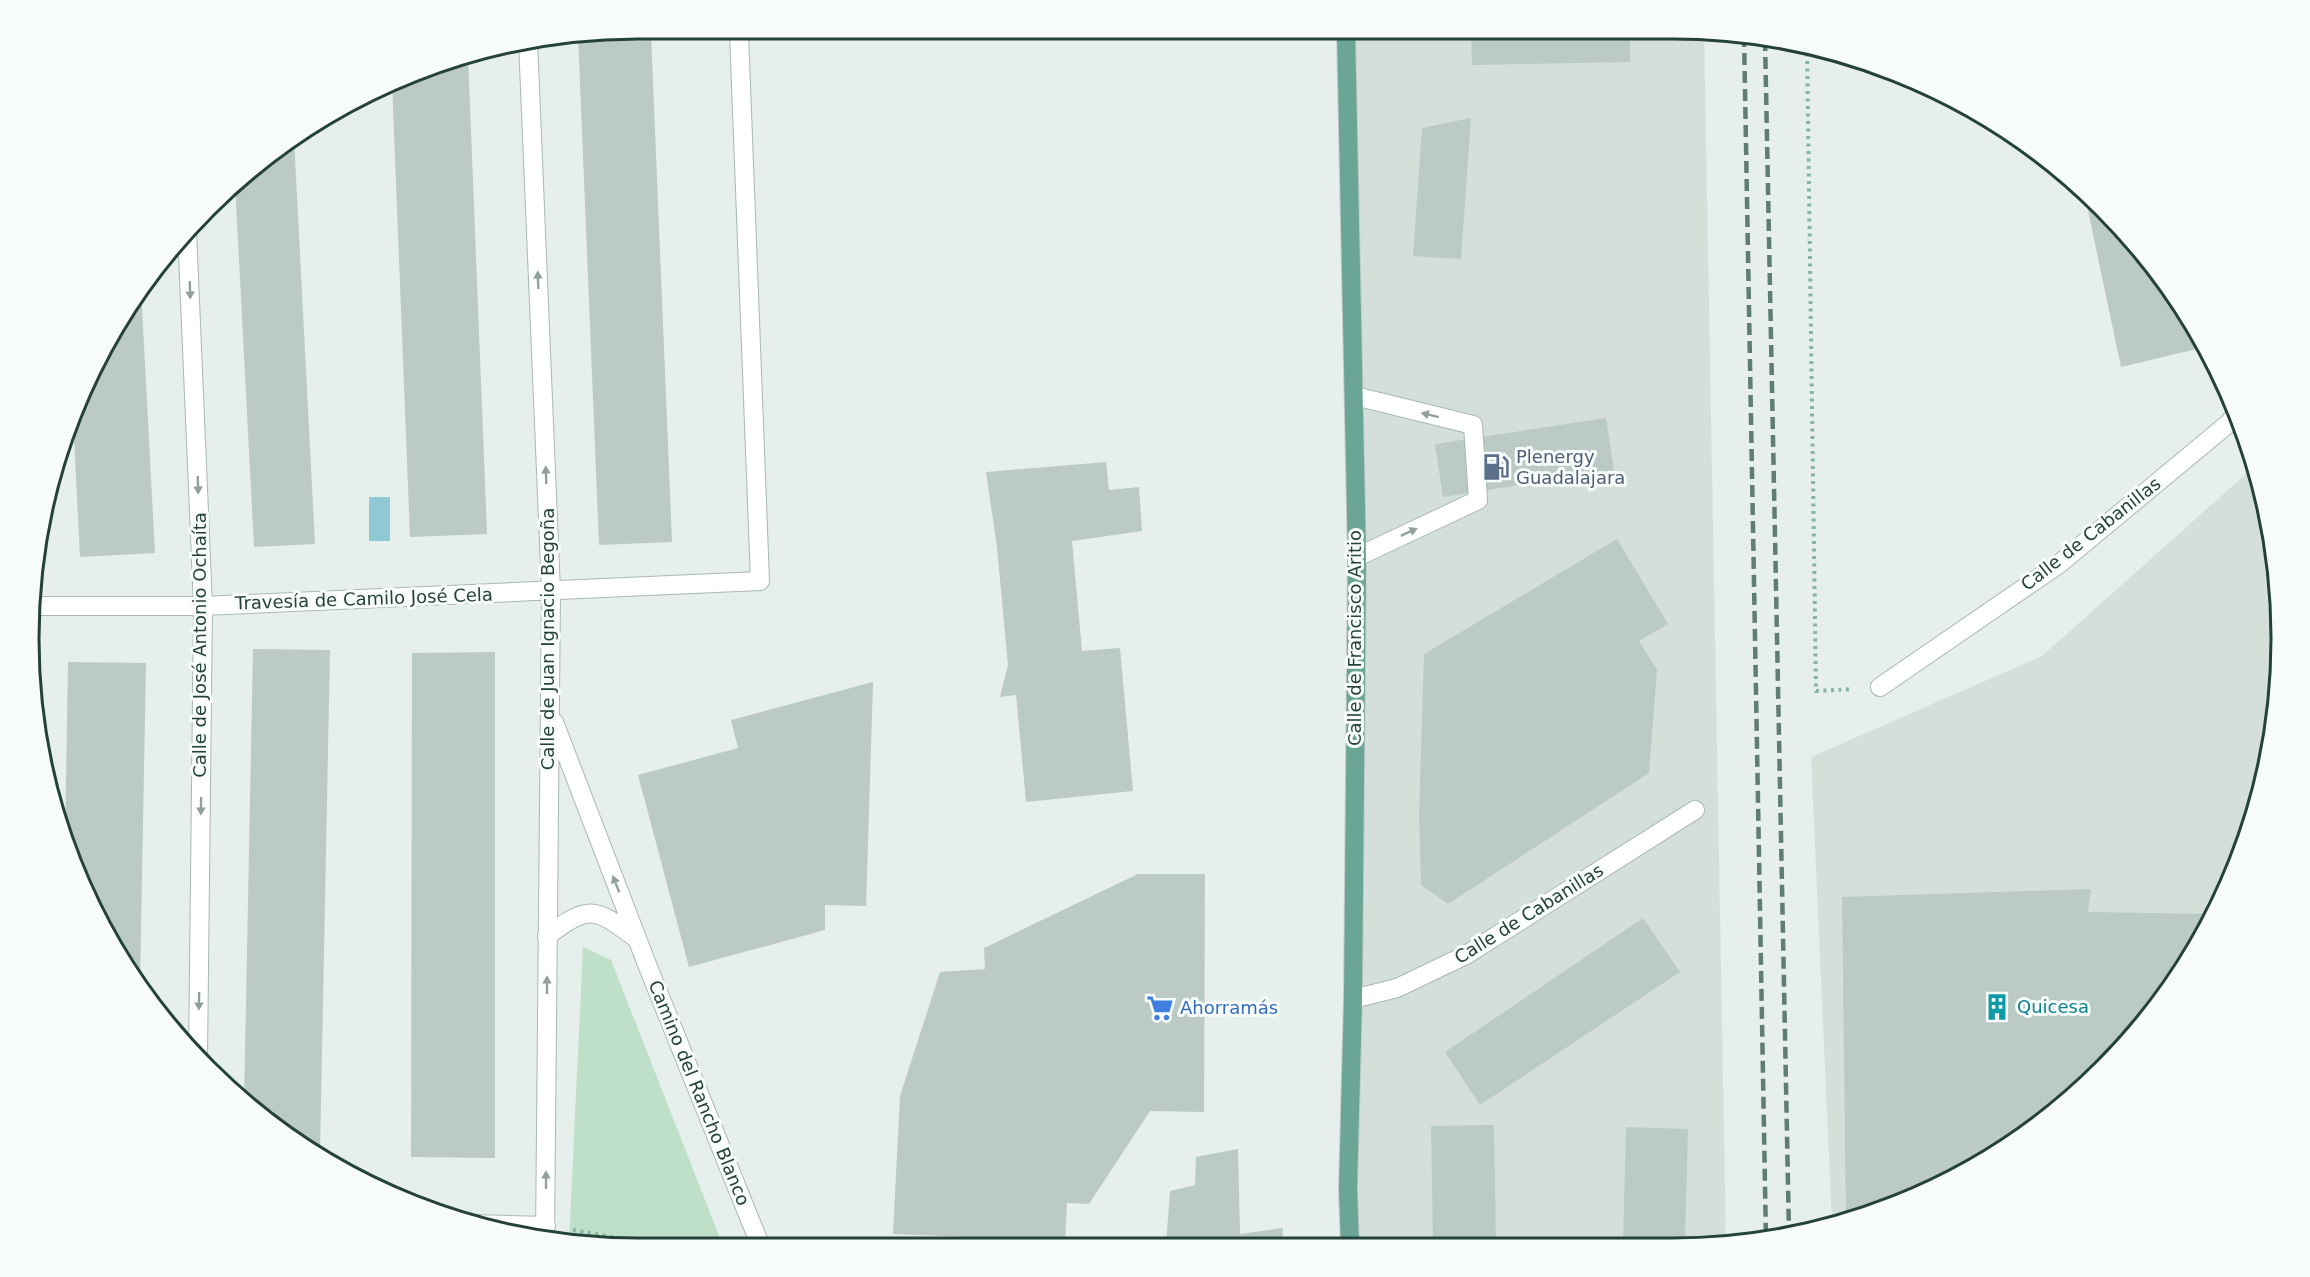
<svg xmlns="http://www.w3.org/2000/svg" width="2310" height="1277" viewBox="0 0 2310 1277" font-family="'DejaVu Sans',sans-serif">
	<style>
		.built { fill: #d4dfda }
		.green { fill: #bfe0c8 }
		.water { fill: #8ec9d4 }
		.building { fill: #bbcac4 }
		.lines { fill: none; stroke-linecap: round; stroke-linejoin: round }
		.minor-casing { stroke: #a8b8b2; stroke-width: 20 }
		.major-casing { stroke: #c2cac8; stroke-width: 20 }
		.path { stroke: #86b3a5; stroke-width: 4; stroke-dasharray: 3 4.5; stroke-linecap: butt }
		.minor { stroke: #fff; stroke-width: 18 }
		.major { stroke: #6aa596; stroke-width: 18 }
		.rail { stroke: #5f7d75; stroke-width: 4.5; stroke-dasharray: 12 6; stroke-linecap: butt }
		.oneway { fill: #92a09c }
		.labels { text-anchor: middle; stroke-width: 6; stroke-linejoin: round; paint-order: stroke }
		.service-label { font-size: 18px; fill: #4e5e75; stroke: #f7fbf9; text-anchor: start }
		.street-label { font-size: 18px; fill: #24423a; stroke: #f7fbf9 }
		.culture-label { font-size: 18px; fill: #0d838f; stroke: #f7fbf9; text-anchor: start }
		.shop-label { font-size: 18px; fill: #366cbe; stroke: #f7fbf9; text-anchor: start }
		.rim { fill: none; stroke: #24423a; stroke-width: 3 }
	</style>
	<rect width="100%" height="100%" fill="#e6efeb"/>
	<path class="built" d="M1704,30L1726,1243L1353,1245L1352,31Z
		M2255,466L2261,481L2280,599L2276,718L2249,835L2200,944L1868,1216L1832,1224L1811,757L2042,656Z"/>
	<path class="green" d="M583,947L611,960L720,1238V1247H599L569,1242Z"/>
	<path class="water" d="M369,497H390V541H369Z"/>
	<path class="building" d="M1630,30V62L1472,65L1471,31Z
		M651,33L672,542L599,545L578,34Z
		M468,55L487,534L410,537L392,82L443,61Z
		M1471,118L1461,259L1413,256L1422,128Z
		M294,138L315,544L254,547L235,183L267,154Z
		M2092,199L2156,267L2205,347L2121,367L2086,201Z
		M141,288L155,553L80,557L73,418L91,369L131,299Z
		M1606,418L1614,470L1443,497L1435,444Z
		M1106,462L1109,490L1139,487L1142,531L1072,541L1082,651L1120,648L1133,791L1026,802L1016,695L1000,697L1008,665L997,547L986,472Z
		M1617,539L1668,624L1639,641L1657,670L1649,773L1448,904L1421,885L1419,816L1424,654Z
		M253,649L330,650L320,1153H314L244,1103Z
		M495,652V1158L411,1157L412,653Z
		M68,662L146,663L140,985L110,944L75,872L65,839Z
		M873,682L866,906L825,905V930L689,967L638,775L738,748L731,720Z
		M1138,874H1205L1204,1112L1150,1111L1089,1204L1067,1203L1065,1241L893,1234L900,1096L940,972L985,969L984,948Z
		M2091,889L2088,912L2213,914L2200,944L2103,1070L2010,1146L1868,1216L1846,1221L1842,897Z
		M1643,918L1680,972L1480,1105L1445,1052Z
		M1494,1125L1496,1244H1433L1431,1126Z
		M1626,1127L1688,1129L1685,1244H1623Z
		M1238,1149L1240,1234L1283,1228L1282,1245H1228V1237L1202,1245H1166L1170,1191L1195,1185L1196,1157Z"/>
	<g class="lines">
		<defs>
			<path id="minor" d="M528,41L551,591L545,1238
				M187,231L203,606L198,1059
				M1355,396L1473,425L1478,500L1357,557
				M32,606H203L760,581L739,33
				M1880,687L2059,564L2229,423L2236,414
				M554,722L648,967L761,1247
				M547,936C591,903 595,908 637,939
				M1353,999L1397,988L1466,955L1695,810
				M471,1224L546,1226"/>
			<path id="major" d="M1346,31L1357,557L1353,999L1348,1189L1350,1245"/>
		</defs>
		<use href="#minor" class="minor-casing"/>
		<use href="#major" class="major-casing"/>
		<path class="path" d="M1807,46L1816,691L1853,689
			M573,1230L667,1247"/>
		<use href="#minor" class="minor"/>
		<use href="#major" class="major"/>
		<path class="rail" d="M1744,35L1766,1240
			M1765,39L1789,1234"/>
	</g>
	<defs><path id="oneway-solid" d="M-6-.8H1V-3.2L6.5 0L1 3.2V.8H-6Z" transform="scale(1.5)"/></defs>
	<g class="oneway">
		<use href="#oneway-solid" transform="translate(538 280) rotate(-92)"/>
		<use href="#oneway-solid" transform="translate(190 290) rotate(88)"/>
		<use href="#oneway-solid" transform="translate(1430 415) rotate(-166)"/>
		<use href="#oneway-solid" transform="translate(546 475) rotate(-92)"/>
		<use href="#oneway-solid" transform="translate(198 485) rotate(88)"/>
		<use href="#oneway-solid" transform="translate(1409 532) rotate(-25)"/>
		<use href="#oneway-solid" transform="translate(201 806) rotate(91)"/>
		<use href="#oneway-solid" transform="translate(616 884) rotate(-111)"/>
		<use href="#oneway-solid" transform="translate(547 985) rotate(-90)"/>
		<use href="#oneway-solid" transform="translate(199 1001) rotate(91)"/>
		<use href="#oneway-solid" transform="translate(546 1180) rotate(-90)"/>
	</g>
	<defs>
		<symbol id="fuel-bare" viewBox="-9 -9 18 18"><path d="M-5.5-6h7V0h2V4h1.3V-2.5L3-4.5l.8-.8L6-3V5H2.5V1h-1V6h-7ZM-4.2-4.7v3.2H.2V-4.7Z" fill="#5c6f8a" stroke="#f7fbf9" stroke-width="2.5" paint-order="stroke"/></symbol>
		<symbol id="building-bare" viewBox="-9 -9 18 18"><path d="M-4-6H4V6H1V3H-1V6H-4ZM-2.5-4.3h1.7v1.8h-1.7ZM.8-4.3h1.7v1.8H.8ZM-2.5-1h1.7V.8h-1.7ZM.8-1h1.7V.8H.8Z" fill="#0f9aa8" stroke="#f7fbf9" stroke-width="2.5" paint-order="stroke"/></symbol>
		<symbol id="supermarket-bare" viewBox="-9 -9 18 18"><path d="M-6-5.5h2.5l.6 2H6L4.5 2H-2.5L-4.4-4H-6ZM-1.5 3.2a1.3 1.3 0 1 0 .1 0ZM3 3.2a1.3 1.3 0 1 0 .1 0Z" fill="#3f7fe0" stroke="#f7fbf9" stroke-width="2.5" paint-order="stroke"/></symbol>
	</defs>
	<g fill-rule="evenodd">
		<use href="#fuel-bare" x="1477" y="448" width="38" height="38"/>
		<use href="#building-bare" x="1978" y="988" width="38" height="38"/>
		<use href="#supermarket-bare" x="1141" y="989" width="38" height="38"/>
	</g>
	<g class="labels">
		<g class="service-label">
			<text x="1516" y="463">Plenergy<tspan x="1516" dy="21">Guadalajara</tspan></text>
		</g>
		<g class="street-label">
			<text transform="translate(2091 534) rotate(-38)" y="6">Calle de Cabanillas</text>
			<text transform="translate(364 599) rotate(-2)" y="6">Travesía de Camilo José Cela</text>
			<text transform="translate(1355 638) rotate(-90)" y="6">Calle de Francisco Aritio</text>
			<text transform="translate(548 639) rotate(-90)" y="6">Calle de Juan Ignacio Begoña</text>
			<text transform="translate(200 645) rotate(-90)" y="6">Calle de José Antonio Ochaíta</text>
			<text transform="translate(1529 914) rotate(-32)" y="6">Calle de Cabanillas</text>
			<text transform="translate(699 1093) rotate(68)" y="6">Camino del Rancho Blanco</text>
		</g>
		<g class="culture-label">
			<text x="2017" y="1013">Quicesa</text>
		</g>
		<g class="shop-label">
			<text x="1180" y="1014">Ahorramás</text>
		</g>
	</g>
	<path d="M0 0H2310V1277H0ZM638 39H1672A599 599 0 0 1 2271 638V639A599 599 0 0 1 1672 1238H638A599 599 0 0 1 39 639V638A599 599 0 0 1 638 39Z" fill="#f7fbf9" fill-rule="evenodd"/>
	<path class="rim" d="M638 39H1672A599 599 0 0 1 2271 638V639A599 599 0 0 1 1672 1238H638A599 599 0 0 1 39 639V638A599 599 0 0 1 638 39Z"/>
</svg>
